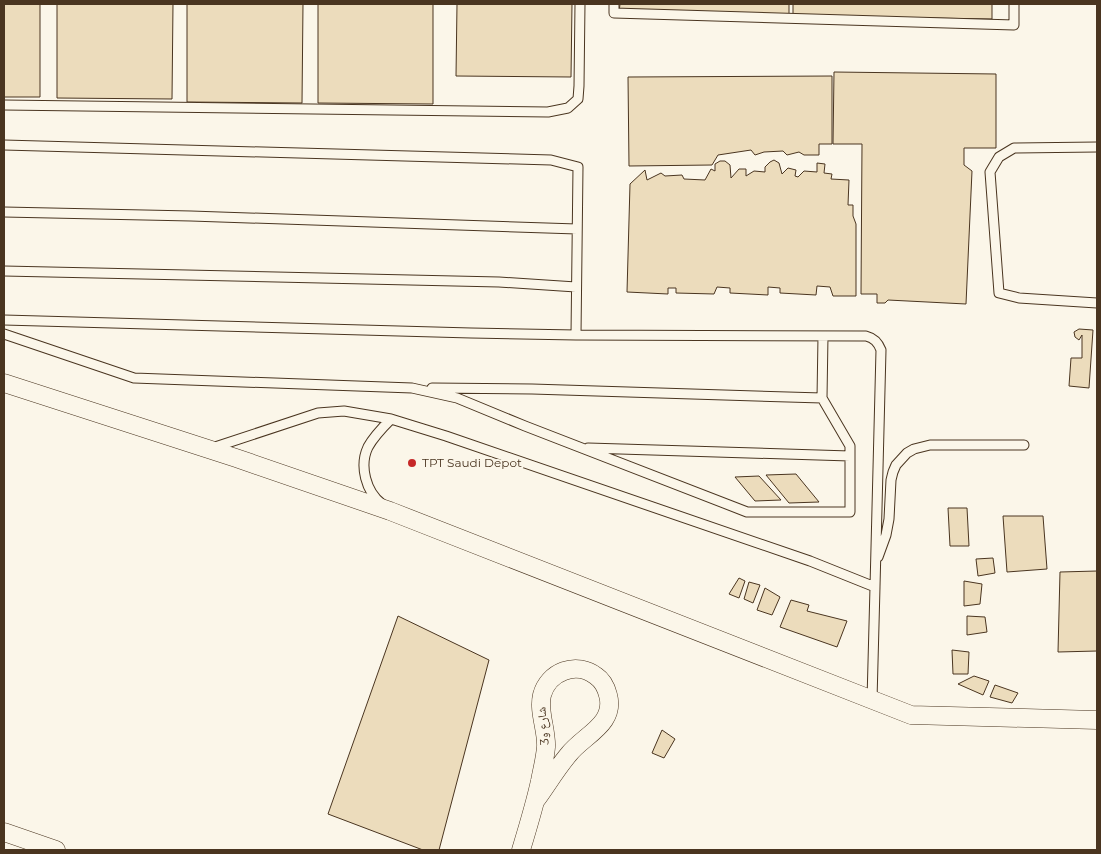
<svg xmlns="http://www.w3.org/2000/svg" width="1101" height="854" viewBox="0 0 1101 854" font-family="Montserrat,'Noto Naskh Arabic',sans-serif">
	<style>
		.building { fill: #ecdcbc; stroke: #4a3520 }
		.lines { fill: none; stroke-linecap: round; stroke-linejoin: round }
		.lane-casing { stroke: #4a3520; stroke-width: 11 }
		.street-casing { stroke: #4a3520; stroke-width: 19 }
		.lane { stroke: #fbf6e9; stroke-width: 9 }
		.street { stroke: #fbf6e9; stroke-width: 18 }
		.poi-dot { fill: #c62828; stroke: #fbf6e9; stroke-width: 2 }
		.labels { text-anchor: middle; stroke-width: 4; stroke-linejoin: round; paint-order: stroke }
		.poi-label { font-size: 12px; fill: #4a3520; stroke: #fbf6e9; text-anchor: start }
		.street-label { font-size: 12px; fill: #4a3520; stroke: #fbf6e9 }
	</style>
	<rect width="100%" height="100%" fill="#fbf6e9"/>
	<path class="building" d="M4,4H40V97H4Z
		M57,4H173L172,99L57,98Z
		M187,4H303L302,103L187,102Z
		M318,4H433V104L318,103Z
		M457,4H572L571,77L456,76Z
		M620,4H789V15L619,12Z
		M793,4H992V19L793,16Z
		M834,72L996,74V148H964V165L972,171L966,304L888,300L885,303H877V294H861L862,144H833Z
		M832,76V144H819V155H804L799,152L787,155L783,151L764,152L755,155L751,150L718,155L712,165L629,166L628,77Z
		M774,160L779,163L782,174L788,168L796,170L795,176L798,177L804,171L817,172V163L825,164L824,173L832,174L831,179L849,180L848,205H853V216L856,224V296H833L830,287L817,286L816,295L780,293V288L768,287V295L730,293V288L717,287L714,294L676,293V288H668V294L627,292L630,184L645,170L647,180L661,173L665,176L682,175L684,179L705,180L711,169L715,171V164L720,161H725L730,165L731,178L739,169H746V176L754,171L765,172V167L770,162Z
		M1079,329L1093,330L1089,388L1069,386L1071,358H1082V335L1079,340L1075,337L1074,332Z
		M796,474L819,502L789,503L766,475Z
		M759,476L781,500L755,501L735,477Z
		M948,508H967L969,546H950Z
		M1003,516H1043L1047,569L1007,572Z
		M993,558L995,573L978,576L976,559Z
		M1097,571V651L1058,652L1060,572Z
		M739,578L745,581L739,598L729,594Z
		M964,581L982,584L980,604L964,606Z
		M749,582L760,585L753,603L744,599Z
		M765,588L780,597L772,615L757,610Z
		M791,600L809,605L807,611L847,621L837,647L780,627Z
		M398,616L489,660L439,850H423L328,814Z
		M967,616L985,617L987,632L967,635Z
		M952,650L969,652L968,674H953Z
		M974,676L989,681L983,695L958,684Z
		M995,685L1018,693L1012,703L990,697Z
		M662,730L675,739L664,758L652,753Z"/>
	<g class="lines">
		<defs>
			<path id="lane" d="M614,4V13L1014,25V4
				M4,105L548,112L568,108L578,99L579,86L580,4
				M4,145L551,160L578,167L576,335
				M1097,147L1014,148L999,157L990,172L999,293L1019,298L1097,303
				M4,212L191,216L577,229
				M4,271L499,282L576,287
				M4,320L471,333L576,335L866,336C874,338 878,342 881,350L875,587
				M4,334L134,378L412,388L457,398L525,426L747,512H850V446L822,398L823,336
				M432,388L532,389L822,398
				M212,448L318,413L344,411L391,419L446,436L810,561L875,587L872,700
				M588,448L850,456
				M382,504C366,492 359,466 368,447C374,436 382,428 391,419
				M878,557L886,535L889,519L891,480L893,472L896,465L907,453L914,449L930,445H1024"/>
			<path id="street" d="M4,383L236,458L390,511L911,715L1097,720
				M4,832L56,850
				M521,850C528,827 535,804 540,781C542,770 545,759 546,747C547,730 538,712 542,695C545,684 553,675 564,671C575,667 587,669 596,676C602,680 606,687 608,695C616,724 584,735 569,754C557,768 547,785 536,800"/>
		</defs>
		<use href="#lane" class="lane-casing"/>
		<use href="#street" class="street-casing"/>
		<use href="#lane" class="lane"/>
		<use href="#street" class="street"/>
	</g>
	<circle class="poi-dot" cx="412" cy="463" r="5"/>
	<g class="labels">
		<g class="poi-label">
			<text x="422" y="467">TPT Saudi Depot</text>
		</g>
		<g class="street-label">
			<text transform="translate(543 726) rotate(-95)" y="4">شارع و3</text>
		</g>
	</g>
	<rect width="1101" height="854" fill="none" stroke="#4a3520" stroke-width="10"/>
</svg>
